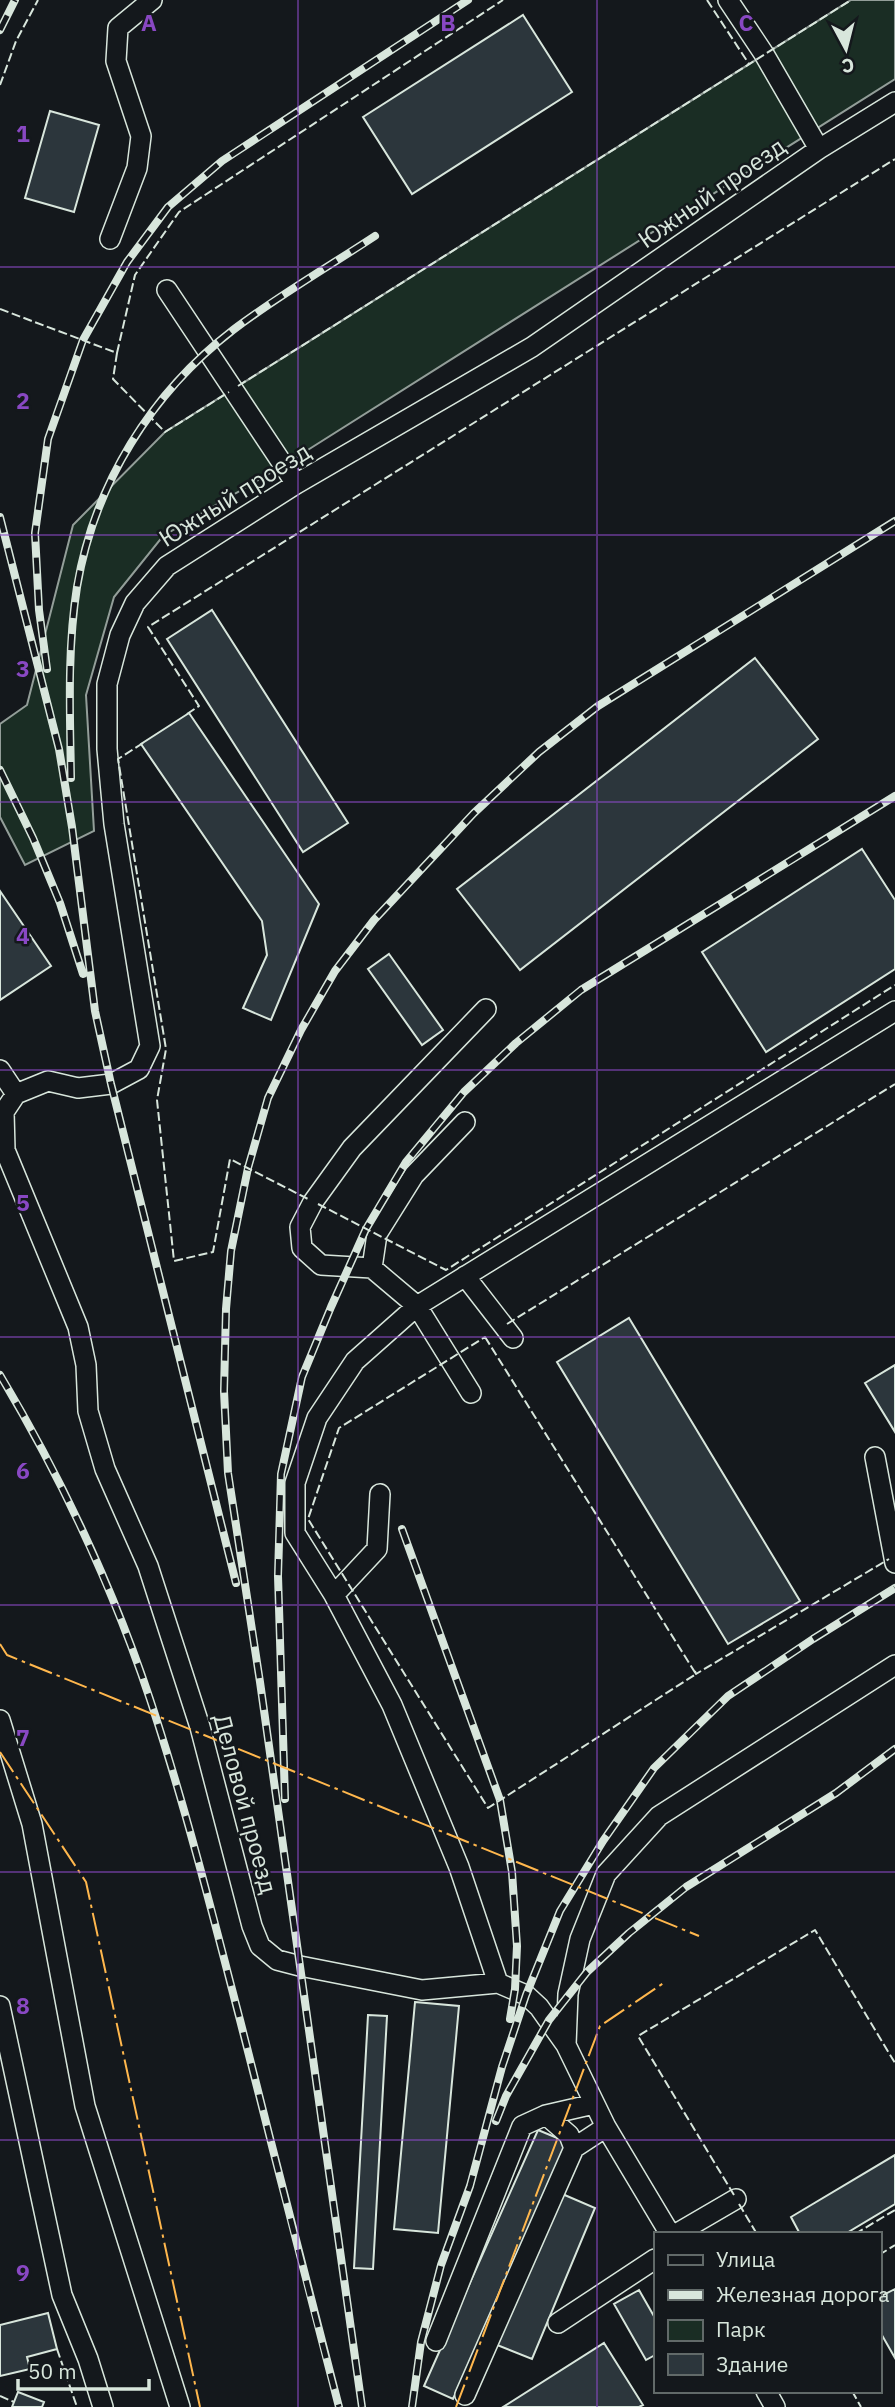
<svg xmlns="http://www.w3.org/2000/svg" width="895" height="2407" viewBox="0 0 895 2407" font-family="'IBM Plex Sans',sans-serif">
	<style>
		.green { fill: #1a2d24; stroke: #939e99; stroke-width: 2 }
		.building { fill: #2c363c; stroke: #d8e6dc; stroke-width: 2 }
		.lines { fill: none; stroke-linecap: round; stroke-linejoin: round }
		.minor-casing { stroke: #d8e6dc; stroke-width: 22 }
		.minor { stroke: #14181c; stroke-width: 19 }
		.rail-casing { stroke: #d8e6dc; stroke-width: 8 }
		.rail { stroke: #14181c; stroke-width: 5; stroke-dasharray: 16; stroke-linecap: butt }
		.fence { stroke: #d8e6dc; stroke-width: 2; stroke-dasharray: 9 3.5; stroke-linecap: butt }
		.power { stroke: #ffb74d; stroke-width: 2; stroke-dasharray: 24 5 3.5 5; stroke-linecap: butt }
		.grid { fill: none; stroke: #8948c3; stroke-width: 2; stroke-opacity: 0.55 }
		.labels { text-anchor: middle; stroke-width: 5; stroke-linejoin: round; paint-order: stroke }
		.street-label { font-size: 24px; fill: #d8e6dc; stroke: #14181c }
		.grid-label { font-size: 23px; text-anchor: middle; font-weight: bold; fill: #8948c3; stroke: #14181c; stroke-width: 5; stroke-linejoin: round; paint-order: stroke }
	</style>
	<rect width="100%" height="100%" fill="#14181c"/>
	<path class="green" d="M851,0H895V79L284,465L163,536L114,597L86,695L94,831L25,865L0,817V724L27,705L73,525L165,432Z"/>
	<path class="building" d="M523,15L572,92L412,194L363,117Z
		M50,111L99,125L74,212L25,198Z
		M212,610L348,823L303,852L167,639Z
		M755,658L818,739L520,970L457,889Z
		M189,713L319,904L271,1020L243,1008L267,955L262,921L141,744Z
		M862,849L895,900V969L766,1052L702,952Z
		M0,891L51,966L0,1000Z
		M389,954L443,1030L422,1045L368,969Z
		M629,1318L800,1601L728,1644L557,1362Z
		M895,1365V1432L865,1383Z
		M415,2002L459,2006L438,2233L394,2229Z
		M368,2015L387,2016L373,2269L354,2268Z
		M538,2130L567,2142L453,2399L424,2386Z
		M895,2155V2204L845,2234H800L791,2217Z
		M560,2193L595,2208L532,2359L497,2345Z
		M895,2289V2358L879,2330V2297Z
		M639,2290L655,2318V2355L646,2360L614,2304Z
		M48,2313L57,2349L27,2357L30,2369L0,2376V2325Z
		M604,2343L643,2405L639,2407H503Z
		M18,2392L44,2402L42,2407H12Z"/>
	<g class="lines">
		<defs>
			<path id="minor" d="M728,0L764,54L819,149
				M110,239L137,168L141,136L116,61L118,28L152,0
				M167,290L296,484
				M0,1070L16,1094
				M372,1268L377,1234L414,1175L465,1122
				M465,1276L513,1338
				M471,1393L417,1306L372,1268L321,1265L302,1248L300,1227L313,1202L352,1148L486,1009
				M875,1457L895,1563
				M334,1595L377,1549L380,1494
				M0,1720L32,1824L85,2106L180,2407
				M498,1983L459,1867L392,1705L334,1595L295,1533V1483L317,1418L355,1361L417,1306L895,1011
				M0,2006L62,2295L88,2359L103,2407
				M566,2045L568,1994L580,1939L606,1874L659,1816L895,1665
				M546,2115L569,2135L574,2148
				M670,2234L606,2127L566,2045L539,2007L526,1995L498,1983L422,1990L300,1966L277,1960L260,1946L252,1926L200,1727L148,1566L105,1469L88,1411L86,1365L78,1327L5,1150L4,1112L16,1094L48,1081L78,1088L111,1084L139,1069L150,1046L114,824L107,749V684L120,635L135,603L167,566L296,484L532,347L819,149L895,102
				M676,2234L736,2199
				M558,2323L655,2259
				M436,2341L522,2126L546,2115L594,2104
				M766,2391L775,2407
				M465,2395L574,2148L606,2127"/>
		</defs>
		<use href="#minor" class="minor-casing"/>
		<use href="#minor" class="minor"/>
		<defs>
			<path id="rail" d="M0,30L15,0
				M0,517L59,749L72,827L95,1011L111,1084L236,1583
				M47,669L39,610L35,533L48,439L83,340L127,262L168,207L222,161L468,0
				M0,770L33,838L60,903L83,974
				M71,778C70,715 67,650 77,587C94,485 151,393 233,330C278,296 328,267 375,236
				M0,1375C65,1484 120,1603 158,1724C189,1821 214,1920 240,2020C273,2149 305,2278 339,2407
				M402,1529L500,1800L512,1872L517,1946L515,1989L510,2019
				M285,1799L278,1576L281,1474L302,1377L331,1307L366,1229L406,1162L464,1092L516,1043L581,990L895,796
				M496,2121L506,2096L549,2020L587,1972L629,1933L686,1887L836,1793L895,1749
				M362,2407L260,1682L228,1473L224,1391L226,1309L231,1251L248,1168L268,1098L301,1030L335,971L374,920L474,813L539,752L598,706L895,521
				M412,2407L421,2342L441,2265L470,2186L502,2067L526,1995L560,1911L603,1841L654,1768L728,1696L813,1639L895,1588"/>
		</defs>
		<use href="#rail" class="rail-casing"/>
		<use href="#rail" class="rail"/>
		<path class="fence" d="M707,0L749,64
			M0,85L16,41L38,0
			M0,309L117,353L113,379L165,432L229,392
			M117,353L135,275L179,212L503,0
			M238,386L851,0
			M187,714L199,706L148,627L895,159
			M143,743L118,759L166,1049L157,1100L174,1261L213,1252L230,1159L308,1199
			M318,1204L446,1270L895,985
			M507,1324L895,1084
			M485,1337L696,1674L488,1808L308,1519L339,1428Z
			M695,1671L696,1674L889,1559
			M734,2195L638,2036L815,1930L895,2063
			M739,2204L757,2234
			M855,2234L895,2210
			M879,2255L895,2245
			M57,2349L77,2407
			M852,2391L861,2407
			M0,2396L14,2402"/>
		<path class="power" d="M0,1644L7,1655L699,1936
			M0,1752L86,1882L200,2407
			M456,2407L600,2026L665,1982"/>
	</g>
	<path class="grid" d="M298,0V2407M597,0V2407M0,267H895M0,535H895M0,802H895M0,1070H895M0,1337H895M0,1605H895M0,1872H895M0,2140H895"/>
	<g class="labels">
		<g class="street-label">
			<text transform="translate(712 193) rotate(-35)" y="8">Южный проезд</text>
			<text transform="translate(235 495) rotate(-32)" y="8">Южный проезд</text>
			<text transform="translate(245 1804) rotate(75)" y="8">Деловой проезд</text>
		</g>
	</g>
	<g class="grid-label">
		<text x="149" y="31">A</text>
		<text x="448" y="31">B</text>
		<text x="746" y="31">C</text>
		<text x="23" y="142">1</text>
		<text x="23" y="409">2</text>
		<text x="23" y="677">3</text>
		<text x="23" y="944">4</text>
		<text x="23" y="1211">5</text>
		<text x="23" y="1479">6</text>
		<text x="23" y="1746">7</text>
		<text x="23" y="2014">8</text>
		<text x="23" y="2281">9</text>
	</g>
	<rect x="654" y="2232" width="228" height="161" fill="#14181c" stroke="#626a69" stroke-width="2"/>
	<rect x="668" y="2255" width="35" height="10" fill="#14181c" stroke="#626a69" stroke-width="2"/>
	<text x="716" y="2267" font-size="21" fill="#d8e6dc">Улица</text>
	<rect x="668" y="2290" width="35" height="10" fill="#d8e6dc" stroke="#626a69" stroke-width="2"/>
	<text x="716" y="2302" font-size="21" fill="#d8e6dc">Железная дорога</text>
	<rect x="668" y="2320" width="35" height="21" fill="#1a2d24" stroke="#626a69" stroke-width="2"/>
	<text x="716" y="2337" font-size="21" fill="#d8e6dc">Парк</text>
	<rect x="668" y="2354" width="35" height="21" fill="#2c363c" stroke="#626a69" stroke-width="2"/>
	<text x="716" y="2372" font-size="21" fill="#d8e6dc">Здание</text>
	<g transform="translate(846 49) rotate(173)" stroke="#14181c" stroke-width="5" paint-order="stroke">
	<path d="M0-5L12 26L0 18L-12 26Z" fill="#d8e6dc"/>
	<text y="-10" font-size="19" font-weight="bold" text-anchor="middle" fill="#d8e6dc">С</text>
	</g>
	<path d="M18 2379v10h131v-10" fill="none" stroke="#d8e6dc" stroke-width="3.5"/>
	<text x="28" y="2379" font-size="21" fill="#d8e6dc" stroke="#14181c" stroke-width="5" paint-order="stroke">50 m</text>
</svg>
